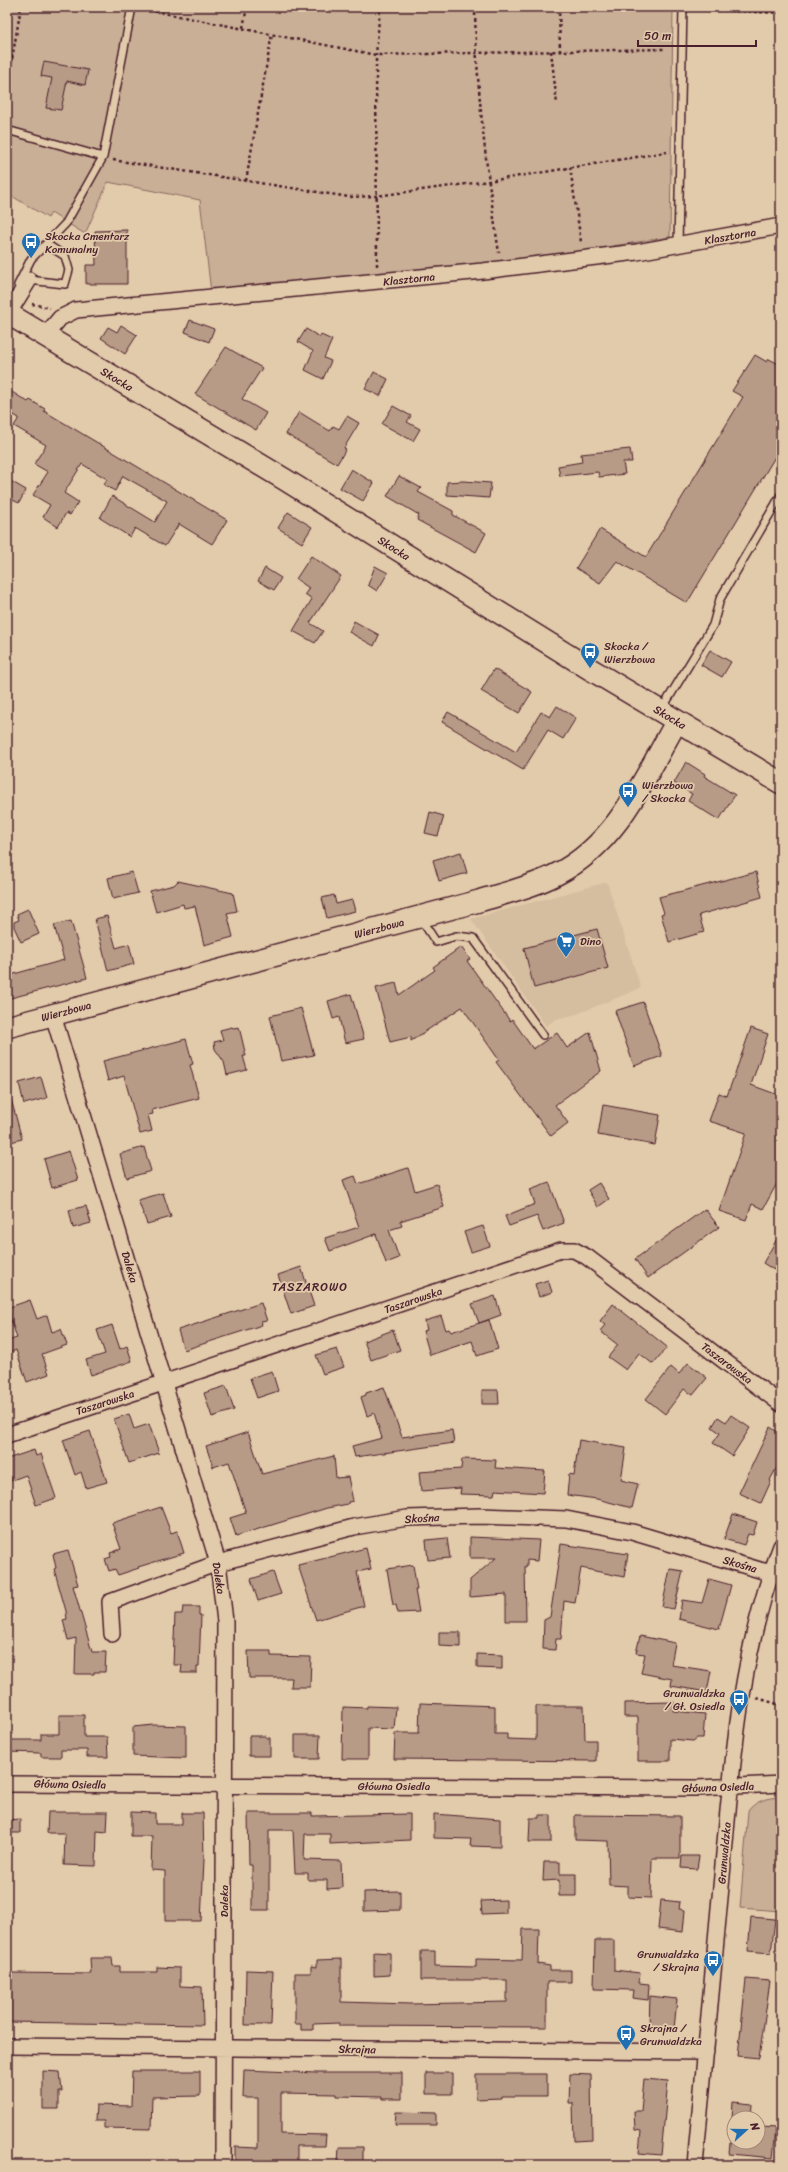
<svg xmlns="http://www.w3.org/2000/svg" width="788" height="2172" viewBox="0 0 788 2172" font-family="Sriracha,sans-serif">
	<style>
		.built { fill: #d5bda0 }
		.green { fill: #c9af96; stroke: #8a6760 }
		.building { fill: #b89b87; stroke: #4a1f2b }
		.lines { fill: none; stroke-linecap: round; stroke-linejoin: round }
		.lane-casing { stroke: #4a1f2b; stroke-width: 10 }
		.street-casing { stroke: #4a1f2b; stroke-width: 18 }
		.secondary-casing { stroke: #4a1f2b; stroke-width: 24 }
		.path { stroke: #4a1f2b; stroke-width: 2.5; stroke-dasharray: 3 3; stroke-linecap: butt }
		.lane { stroke: #e2cbab; stroke-width: 7 }
		.street { stroke: #e2cbab; stroke-width: 15 }
		.secondary { stroke: #e2cbab; stroke-width: 21 }
		.labels { text-anchor: middle; stroke-width: 3.5; stroke-linejoin: round; paint-order: stroke }
		.poi-label { font-size: 11px; fill: #4a1f2b; stroke: #e2cbab; text-anchor: start }
		.street-label { font-size: 11px; fill: #4a1f2b; stroke: #e2cbab }
		.neighbourhood-label { font-size: 12px; letter-spacing: 1px; fill: #4a1f2b; stroke: #e2cbab }
	</style>
	<rect width="100%" height="100%" fill="#e2cbab"/>
	<filter id="ink" filterUnits="userSpaceOnUse"><feTurbulence type="fractalNoise" baseFrequency=".025" numOctaves="2"/><feDisplacementMap in="SourceGraphic" scale="8" xChannelSelector="R" yChannelSelector="G"/><feConvolveMatrix kernelMatrix="1 2 1 2 8 2 1 2 1" color-interpolation-filters="sRGB"/></filter>
	<g filter="url(#ink)">
		<path class="built" d="M607,882L641,988L577,1014L556,1019L546,1026L471,919Z"/>
		<path class="green" d="M7,7H673L670,237L498,264L211,292L200,200L108,182L85,234L51,213L48,218L7,193Z
			M781,1797V1911L740,1908L748,1811C756,1800 768,1798 781,1797Z"/>
		<path class="building" d="M44,62L88,70L85,85L67,81L61,110L46,108L52,78L41,76Z
			M127,230V284H86V265H96L95,231Z
			M190,320L214,329L209,342L185,332Z
			M121,325L137,335L125,354L101,338L108,327L117,332Z
			M306,329L320,337L321,335L332,340L324,358L331,361L323,379L305,370L313,351L298,342Z
			M226,347L262,368L242,399L266,413L256,430L195,394Z
			M755,355L767,362L769,359L781,365V447L687,603L617,561L600,583L576,568L600,529L646,557L743,397L732,391Z
			M374,372L388,379L380,396L365,389Z
			M7,389L28,402L30,400L45,409L44,411L227,520L212,544L179,524L165,546L135,528L130,537L100,518L112,496L155,522L167,501L123,476L115,491L104,485L107,479L82,464L64,493L78,502L70,515L66,513L58,527L43,517L50,505L33,495L48,472L34,464L46,445L14,426L19,418L7,411Z
			M393,406L411,416L407,422L420,429L413,441L382,424Z
			M299,412L330,431L333,426L339,429L347,416L359,423L344,448L346,449L337,464L286,434Z
			M630,449L632,462H623L625,474L599,477L598,472L560,476L558,466L582,462L581,454Z
			M351,469L374,483L363,501L340,488Z
			M399,476L421,488L418,492L453,511V515L486,533L476,552L417,520L419,515L387,496Z
			M7,479L26,490L19,503L7,497Z
			M463,481L491,483L489,498L447,495V482Z
			M288,512L312,527L302,543L278,528Z
			M311,556L341,576L310,623L323,631L315,643L293,631L312,599L305,594L309,588L296,579Z
			M375,566L388,573L377,591L368,585Z
			M265,568L281,578L274,590L258,581Z
			M354,621L379,635L374,646L349,632Z
			M710,650L731,662L722,677L701,665Z
			M494,669L532,692L519,713L481,691Z
			M557,706L576,718L563,739L548,730L523,770L442,722L448,712L516,752L541,712L550,717Z
			M686,762L705,774L704,776L735,795L719,820L688,801L692,794L674,783Z
			M430,812L444,816L438,836L425,833Z
			M461,852L467,873L439,881L433,860Z
			M132,872L138,893L113,899L108,878Z
			M756,872L762,897L699,915L704,932L669,942L661,914L664,913L659,897Z
			M178,881L233,893L237,911L227,913L233,937L204,945L195,906L184,908L183,904L156,912L150,891L174,885Z
			M334,895L336,904L352,900L355,911L327,918L322,898Z
			M28,909L39,934L21,942L14,927V922L19,920L17,914Z
			M107,916L116,948L129,944L134,964L108,971L95,919Z
			M71,921L87,978L7,999V976L64,960L54,925Z
			M597,929L608,968L534,988L524,948Z
			M461,947L470,959L467,961L510,1021L512,1019L533,1049L557,1033L567,1048L590,1032L601,1071L555,1105L568,1123L551,1136L496,1062L499,1060L462,1007L411,1041V1037L390,1042L376,988L396,983L399,995L435,970L433,967Z
			M351,994L364,1039L345,1043L339,1017L333,1019L328,1001Z
			M643,1002L662,1056L634,1066L615,1011Z
			M301,1008L314,1055L281,1061L270,1016Z
			M232,1027L233,1028L239,1027L246,1056H243L247,1070L227,1075L224,1062L215,1049L214,1042L223,1040L220,1030Z
			M751,1028L768,1034L751,1085L781,1096V1176L763,1209L752,1204L746,1220L719,1211L746,1133L709,1121L719,1093L727,1096Z
			M186,1039L193,1064L190,1065L199,1098L152,1110L153,1114L148,1115L152,1131L140,1134L124,1076L108,1081L103,1061Z
			M41,1077L47,1098L24,1104L19,1083Z
			M11,1099L22,1139L7,1143V1100Z
			M603,1105L660,1115L655,1145L598,1135Z
			M144,1147L151,1171L127,1178L120,1154Z
			M69,1151L78,1180L52,1188L44,1159Z
			M408,1168L415,1191L437,1184L444,1207L400,1221L402,1226L389,1230L399,1258L386,1263L376,1234L330,1251L325,1238L359,1227L343,1180L355,1176L358,1184Z
			M549,1182L564,1223L543,1231L537,1216L509,1226L505,1216L535,1204L530,1189Z
			M599,1183L609,1199L598,1207L588,1190Z
			M163,1193L171,1217L147,1224L138,1200Z
			M86,1206L91,1223L73,1228L69,1210Z
			M705,1209L719,1227L648,1278L635,1259Z
			M483,1226L490,1246L471,1252L464,1232Z
			M781,1232V1258L774,1270L763,1263Z
			M301,1267L314,1306L291,1314L278,1275Z
			M548,1280L552,1292L539,1297L535,1284Z
			M495,1296L501,1315L479,1323L472,1304Z
			M30,1300L37,1319L47,1315L52,1332L61,1329L67,1345L42,1354L49,1374L27,1382L16,1350L7,1354V1341L17,1338L7,1308Z
			M261,1303L267,1321L261,1322L262,1325L184,1350L178,1330Z
			M613,1304L667,1347L653,1364L639,1353L626,1370L608,1357L618,1345L600,1331L605,1325L600,1321Z
			M441,1316L446,1330L449,1329L451,1332L489,1320L498,1349L477,1356L472,1341L430,1355L423,1331L427,1330L425,1321Z
			M112,1325L120,1349L127,1346L132,1361L91,1375L86,1360L105,1354L97,1330Z
			M393,1330L400,1350L371,1360L364,1341Z
			M337,1349L344,1367L323,1374L316,1355Z
			M688,1363L707,1378L693,1395L684,1389L665,1414L646,1399L671,1367L679,1374Z
			M272,1371L278,1391L257,1398L250,1378Z
			M226,1386L234,1410L212,1417L204,1393Z
			M384,1387L402,1437L452,1430L454,1443L355,1457L352,1446L382,1438L374,1413L367,1416L361,1397L366,1395V1393Z
			M482,1390H498L499,1404H482Z
			M129,1414L134,1429L149,1424L159,1453L129,1463L114,1419Z
			M731,1415L750,1428L732,1456L713,1443L720,1433L712,1427L718,1417L726,1422Z
			M770,1427L781,1434V1460L770,1480L771,1481L761,1503L739,1493Z
			M90,1431L107,1482L86,1488L81,1472L75,1475L63,1440Z
			M248,1432L262,1474L334,1456L336,1478L348,1477L353,1501L348,1502V1504L327,1508L236,1536L230,1518L246,1513L229,1462L213,1467L206,1446Z
			M579,1440L626,1448L621,1480L638,1484L632,1508L597,1499L567,1495L569,1474L574,1475Z
			M34,1450L36,1456L41,1454L56,1498L36,1505L26,1475L7,1482V1459Z
			M462,1459L496,1460L495,1468L545,1471L543,1493L495,1490L494,1495L460,1494L461,1488L421,1491L419,1472L461,1469Z
			M161,1507L171,1533L177,1531L184,1553L138,1567L139,1568L118,1575L115,1569L109,1571L105,1559L111,1557L110,1553L121,1549L112,1523Z
			M733,1514L757,1522L753,1535L748,1534L744,1545L724,1539Z
			M470,1537L539,1540L537,1561L527,1560V1566H525L526,1621H506V1594L470,1597V1580L496,1558H470Z
			M447,1538L450,1558L428,1560L426,1540Z
			M561,1544L628,1554L624,1577L581,1568L575,1603L564,1601L561,1639H556L555,1650L543,1649L544,1620L550,1617Z
			M366,1548L371,1569L357,1572L364,1606L316,1620L298,1565Z
			M68,1550L78,1585L73,1586L92,1652H106L105,1672H94V1674H75L76,1638L68,1640L63,1620L67,1619L66,1611L54,1569L56,1568L53,1554Z
			M413,1565L417,1590H415L419,1612L398,1613L396,1605H393L387,1569Z
			M670,1569L683,1571L674,1609L662,1607Z
			M273,1572L281,1594L258,1601L251,1579Z
			M709,1579L731,1585L719,1629L679,1619L682,1600L702,1603Z
			M183,1607H199V1615H201L199,1666H197V1673H181L182,1665H173L175,1614H182Z
			M439,1632H460V1647L439,1646Z
			M640,1636L675,1643L671,1665L711,1671L707,1692L671,1686L672,1679L641,1673L645,1654L636,1653Z
			M248,1651H271V1656L311,1657L310,1687H291L292,1678H249Z
			M477,1654L502,1655V1669L477,1668Z
			M674,1702L673,1711L705,1714L703,1738H697L693,1741L670,1739V1761H638V1717H624V1703Z
			M420,1703L495,1706V1734H507V1739L536,1740V1706H584L585,1740H596V1761L394,1759L395,1733H419Z
			M367,1706L396,1707L394,1729L368,1728V1759H342L343,1707L367,1708Z
			M59,1715H84V1737H107L108,1757H87V1750H61V1757H41V1753L7,1752V1740H41V1734H59Z
			M154,1725L186,1726V1758L133,1756V1727Z
			M295,1735H320L319,1759H295Z
			M249,1736H266V1738H270V1756H249Z
			M48,1812H108L107,1832L97,1831L96,1866L64,1865L65,1833H47Z
			M131,1812L155,1813V1824H182V1813H203L204,1860L201,1921H165V1871L151,1870L152,1836H131Z
			M248,1813H312V1816L410,1814V1840L330,1844V1834H305L304,1860L341,1861L342,1888L327,1889V1880H308V1873H295L293,1830H269V1910H252V1865H249Z
			M434,1814L500,1819V1847L470,1846L471,1839L434,1838Z
			M539,1815H551V1842H529L530,1818H539Z
			M575,1815L680,1816V1858H652L651,1898L628,1897V1886L609,1885L608,1841L575,1840Z
			M20,1819V1833H7V1820Z
			M682,1856H699L697,1869L681,1868Z
			M544,1862H560V1874H576V1896H559V1880L543,1881Z
			M400,1891V1910L364,1911V1892Z
			M506,1900V1913L482,1914L481,1901Z
			M661,1900L680,1902L679,1909L685,1910L683,1932L658,1929Z
			M751,1917L775,1919L771,1953L748,1951Z
			M523,1929H539L538,1964L550,1966V1970H571V1982H547V2027L339,2026V2023L313,2024V2030H301V2024H295V1973H311V1966L317,1967V1960L341,1959V2002L410,2004L507,2002V1980H421V1951H435V1966L476,1967V1959L522,1960Z
			M595,1940H614V1970L640,1973L639,1983L649,1984L648,2000L632,1998L633,1990L594,1989Z
			M374,1952L390,1953V1975L374,1976Z
			M90,1958H112L113,1966H120V1972H157V1967L180,1968V1986L202,1987L203,2025L7,2022V1999H10L11,1973L91,1974Z
			M246,1970L273,1971L271,2025H245Z
			M746,1979L770,1981L759,2058L738,2056Z
			M650,1996L677,1999L674,2029L649,2026Z
			M244,2070L316,2073H402V2099H382V2097L337,2096V2094L281,2093V2134L326,2135L325,2146H297V2165H235V2147L258,2148V2098H243Z
			M43,2071L60,2072L62,2092H59V2109H43Z
			M132,2071H200V2096L152,2097L151,2129L104,2128V2121H95L96,2105L131,2106Z
			M426,2073H452V2094H426Z
			M476,2074H547V2096H501V2098L476,2099Z
			M570,2074L591,2075L592,2140L574,2141L573,2103H569Z
			M644,2079L668,2081L661,2155L639,2153L641,2131L635,2130L634,2111H641Z
			M733,2102L752,2104L751,2118H732Z
			M396,2112L436,2113V2125H395Z
			M762,2127L776,2128L773,2158L729,2154L730,2142H760Z
			M339,2147H363V2163H338Z"/>
		<g class="lines">
			<defs>
				<path id="lane" d="M7,130L103,157
					M46,244L66,223L103,157L132,7
					M678,245L683,7
					M18,285L31,259L46,244L65,256L69,270L65,284L29,280
					M662,709L713,625L720,599L781,495
					M421,919L436,942L456,936L473,938L543,1035"/>
				<path id="street" d="M8,314L29,280
					M45,336L60,318L76,310L483,271L637,252L781,226
					M53,1015L218,1563L225,1621L223,2165
					M7,1435L561,1250H574L587,1257L781,1404
					M112,1634L110,1602L218,1563L354,1527L407,1518L480,1516L566,1519L632,1532L770,1573
					M7,1784L697,1788L781,1784
					M7,2046L706,2052
					M695,2165C704,2069 713,1973 722,1876C732,1765 740,1651 781,1546"/>
				<path id="secondary" d="M7,313L284,479L590,669L781,783
					M7,1027L479,901C505,893 532,887 557,874C618,843 644,778 677,721"/>
			</defs>
			<use href="#lane" class="lane-casing"/>
			<use href="#street" class="street-casing"/>
			<use href="#secondary" class="secondary-casing"/>
			<path class="path" d="M475,7C476,89 487,172 499,253
				M559,7L560,51
				M143,9L376,55L664,49
				M694,9L781,13
				M243,28L247,7
				M551,51L557,104
				M7,88L21,7
				M113,160L349,197L376,196L489,181L667,152
				M570,167L581,242
				M246,181L272,34
				M377,266L376,55L380,7
				M32,304L50,308
				M757,1698L781,1705"/>
			<use href="#lane" class="lane"/>
			<use href="#street" class="street"/>
			<use href="#secondary" class="secondary"/>
		</g>
	</g>
	<defs>
		<symbol id="bus-pin" viewBox="-11 -11 22 30"><path d="M0 17L-7.5 6A9.5 9.5 0 1 1 7.5 6Z" fill="#1f6fb2" stroke="#e2cbab"/><path d="M-5-6H5V4H4V6H2V4H-2V6H-4V4H-5ZM-3.5-4V0h7V-4ZM-3.5 1.2v1.5H-2V1.2ZM2 1.2v1.5H3.5V1.2Z" fill="#fff"/></symbol>
		<symbol id="supermarket-pin" viewBox="-11 -11 22 30"><path d="M0 17L-7.5 6A9.5 9.5 0 1 1 7.5 6Z" fill="#1f6fb2" stroke="#e2cbab"/><path d="M-6-5.5h2.5l.6 2H6L4.5 2H-2.5L-4.4-4H-6ZM-1.5 3.2a1.3 1.3 0 1 0 .1 0ZM3 3.2a1.3 1.3 0 1 0 .1 0Z" fill="#fff"/></symbol>
	</defs>
	<g fill-rule="evenodd">
		<use href="#bus-pin" x="20" y="231" width="22" height="30"/>
		<use href="#bus-pin" x="579" y="641" width="22" height="30"/>
		<use href="#bus-pin" x="617" y="780" width="22" height="30"/>
		<use href="#supermarket-pin" x="555" y="930" width="22" height="30"/>
		<use href="#bus-pin" x="728" y="1688" width="22" height="30"/>
		<use href="#bus-pin" x="702" y="1949" width="22" height="30"/>
		<use href="#bus-pin" x="615" y="2023" width="22" height="30"/>
	</g>
	<g class="labels">
		<g class="poi-label">
			<text x="45" y="240">Skocka Cmentarz<tspan x="45" dy="13">Komunalny</tspan></text>
			<text x="604" y="650">Skocka /<tspan x="604" dy="13">Wierzbowa</tspan></text>
			<text x="642" y="789">Wierzbowa<tspan x="642" dy="13">/ Skocka</tspan></text>
			<text x="580" y="945">Dino</text>
			<text x="725" y="1697" text-anchor="end">Grunwaldzka<tspan x="725" dy="13">/ Gł. Osiedla</tspan></text>
			<text x="699" y="1958" text-anchor="end">Grunwaldzka<tspan x="699" dy="13">/ Skrajna</tspan></text>
			<text x="640" y="2032">Skrajna /<tspan x="640" dy="13">Grunwaldzka</tspan></text>
		</g>
		<g class="street-label">
			<text transform="translate(730 236) rotate(-10)" y="4">Klasztorna</text>
			<text transform="translate(409 279) rotate(-6)" y="4">Klasztorna</text>
			<text transform="translate(117 379) rotate(31)" y="4">Skocka</text>
			<text transform="translate(394 548) rotate(32)" y="4">Skocka</text>
			<text transform="translate(670 717) rotate(31)" y="4">Skocka</text>
			<text transform="translate(379 928) rotate(-15)" y="4">Wierzbowa</text>
			<text transform="translate(66 1011) rotate(-15)" y="4">Wierzbowa</text>
			<text transform="translate(130 1267) rotate(73)" y="4">Daleka</text>
			<text transform="translate(413 1300) rotate(-19)" y="4">Taszarowska</text>
			<text transform="translate(727 1363) rotate(37)" y="4">Taszarowska</text>
			<text transform="translate(105 1402) rotate(-18)" y="4">Taszarowska</text>
			<text transform="translate(422 1518) rotate(-3)" y="4">Skośna</text>
			<text transform="translate(740 1564) rotate(16)" y="4">Skośna</text>
			<text transform="translate(219 1578) rotate(81)" y="4">Daleka</text>
			<text transform="translate(70 1784) rotate(1)" y="4">Główna Osiedla</text>
			<text x="394" y="1790">Główna Osiedla</text>
			<text transform="translate(718 1787) rotate(-2)" y="4">Główna Osiedla</text>
			<text transform="translate(724 1853) rotate(-85)" y="4">Grunwaldzka</text>
			<text transform="translate(224 1901) rotate(-90)" y="4">Daleka</text>
			<text transform="translate(357 2049) rotate(1)" y="4">Skrajna</text>
		</g>
		<g class="neighbourhood-label">
			<text x="310" y="1291">TASZAROWO</text>
		</g>
	</g>
	<rect width="788" height="2172" fill="none" stroke="#e2cbab" stroke-width="24"/>
	<rect x="12" y="12" width="764" height="2148" fill="none" stroke="#4a1f2b" stroke-width="1.5" filter="url(#ink)"/>
	<g transform="translate(746 2130) rotate(69)"><circle r="19" fill="#e2cbab" stroke="#a58678"/>
	<path d="M0-3L7 15L0 10L-7 15Z" fill="#1f6fb2"/>
	<text y="-6" font-size="11" font-weight="bold" text-anchor="middle" fill="#4a1f2b">N</text>
	</g>
	<path d="M638 40v6h118v-6" fill="none" stroke="#4a1f2b" stroke-width="2"/>
	<text x="644" y="40" font-size="12" fill="#4a1f2b" stroke="#e2cbab" stroke-width="3" paint-order="stroke">50 m</text>
</svg>
